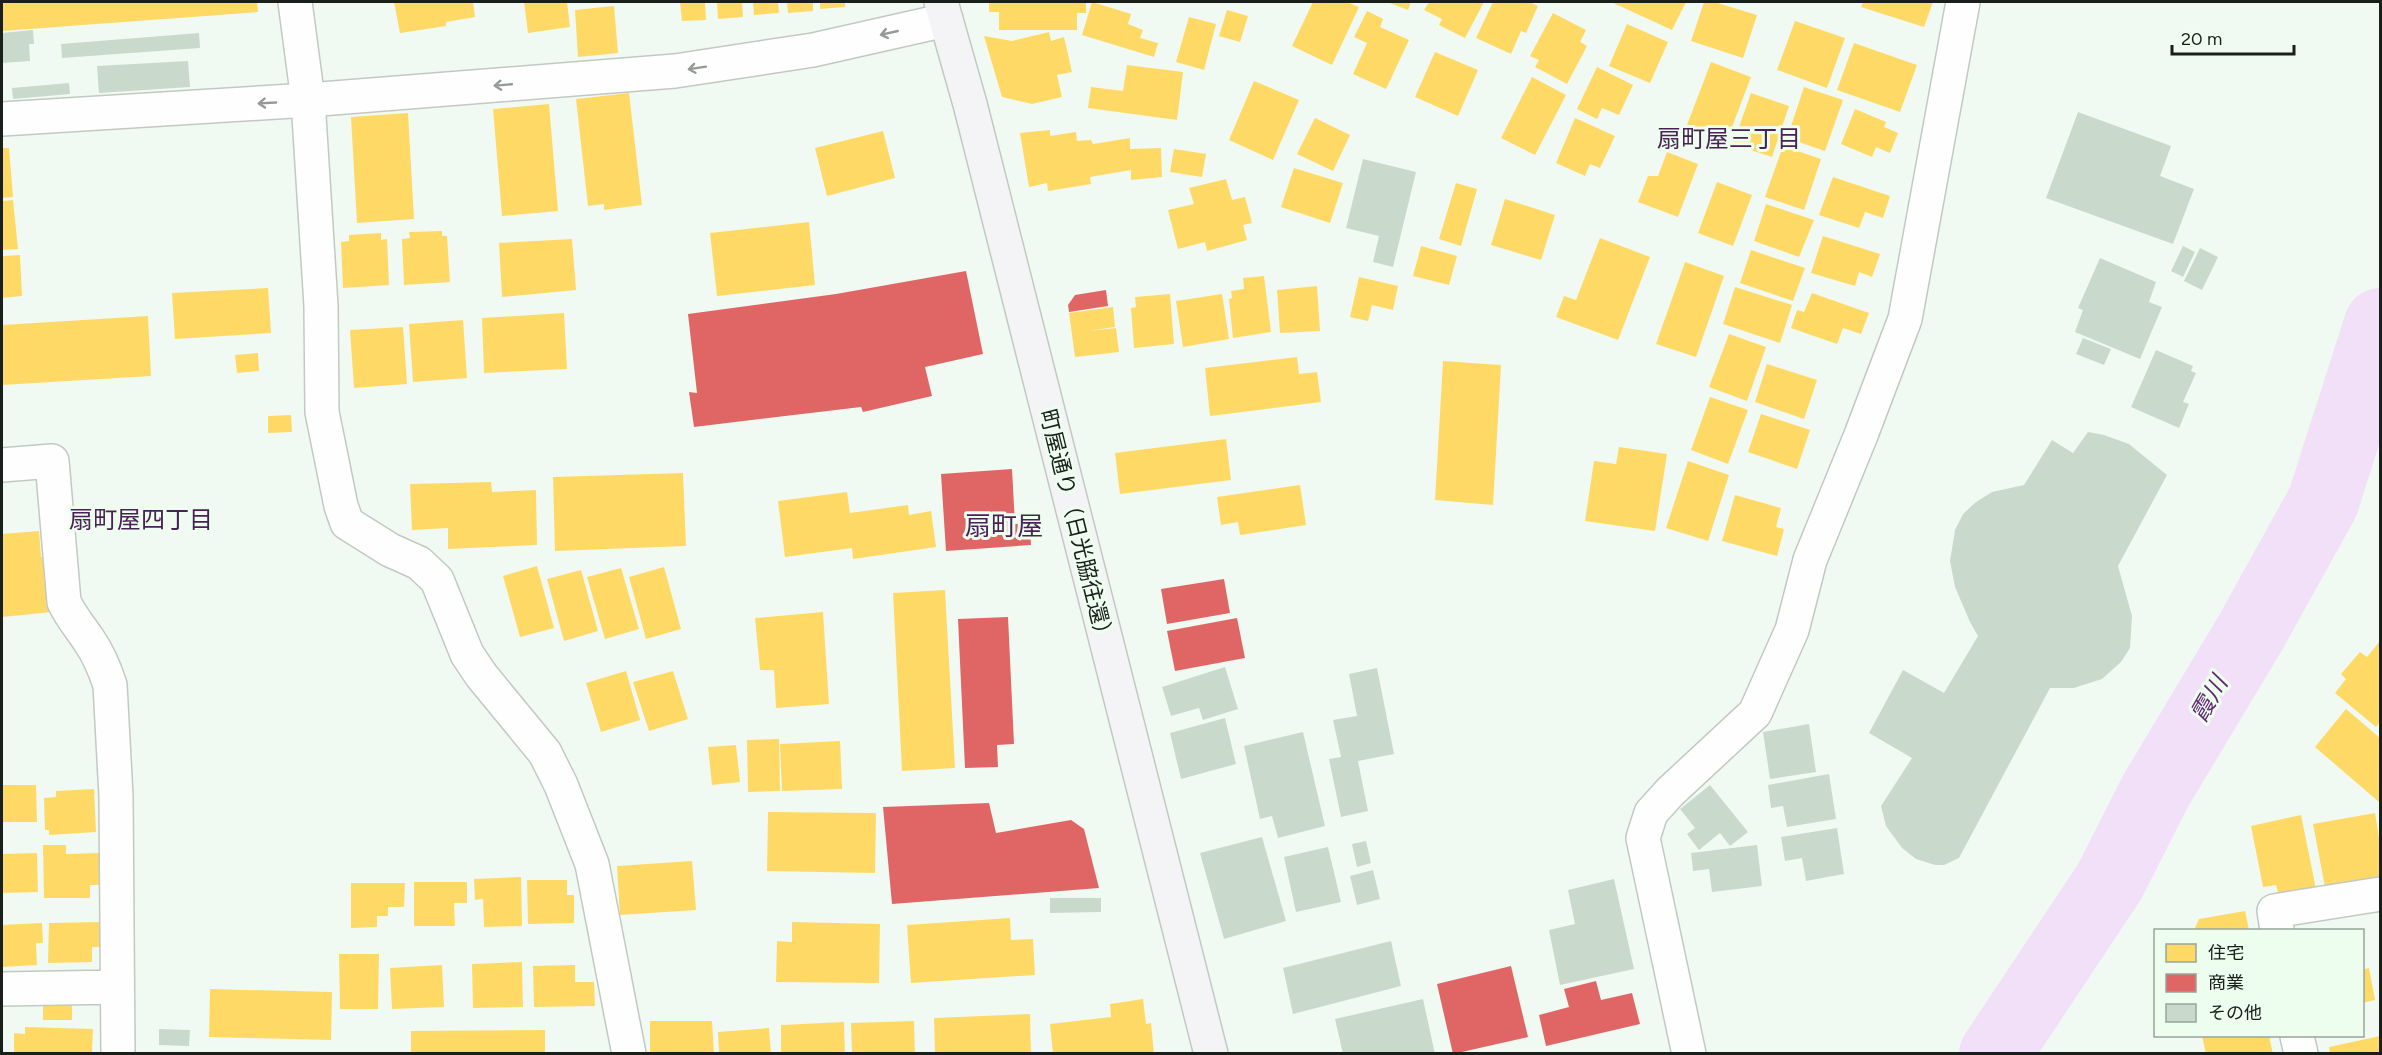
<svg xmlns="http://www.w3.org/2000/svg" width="2382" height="1055" viewBox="0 0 2382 1055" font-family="Figtree,'Noto Sans JP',sans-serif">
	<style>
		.homes { fill: #ffd966 }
		.shops { fill: #e06666 }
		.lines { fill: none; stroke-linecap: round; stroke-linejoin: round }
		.river { stroke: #f2e0f9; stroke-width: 72 }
		.building { fill: #c9dacc }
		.street-casing { stroke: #c2c9c3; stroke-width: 36 }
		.secondary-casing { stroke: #c2c9c3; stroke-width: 36 }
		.street { stroke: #fdfefd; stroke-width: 33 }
		.secondary { stroke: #f4f3f5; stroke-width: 33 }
		.oneway { stroke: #969a97 }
		.labels { text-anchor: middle; stroke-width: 6; stroke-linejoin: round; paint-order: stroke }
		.street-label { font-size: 22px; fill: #191f1a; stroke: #edfeef }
		.neighbourhood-label { font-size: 24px; fill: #4a2156; stroke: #edfeef }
		.water-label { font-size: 24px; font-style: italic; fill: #612872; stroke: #edfeef }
		.quarter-label { font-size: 26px; fill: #4a2156; stroke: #edfeef }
	</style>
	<rect width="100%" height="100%" fill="#f1faf2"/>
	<path class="homes" d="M2,2H257L258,12L2,31Z
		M394,2H473L475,17L446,22V26L400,33Z
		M524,2H567L570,27L528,33Z
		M680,2H705L706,20L682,21Z
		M717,2H742L743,17L718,19Z
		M753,2H778L779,13L754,15Z
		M787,2H813V11L788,13Z
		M820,2H845V7L820,9Z
		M989,2H1086V13H1077V30H999V12H989Z
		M1092,2L1131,14L1128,24L1143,30L1140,38L1158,43L1154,57L1082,35Z
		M1313,2H1347L1359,7L1332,65L1292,46Z
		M1387,2H1411L1408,10Z
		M1429,2H1484L1465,38L1439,25L1442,19L1424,10Z
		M1493,2H1529L1538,6L1526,33L1521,31L1511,54L1476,38Z
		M1611,2H1686L1672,30Z
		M1704,2H1714L1757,15L1743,58L1691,41Z
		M1863,2H1933L1924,27L1861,7Z
		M614,6L618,53L578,57L575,10Z
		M1227,10L1248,16L1240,42L1219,36Z
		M1367,11L1383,19L1380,27L1409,40L1386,89L1353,74L1367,43L1354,37Z
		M1553,13L1586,30L1580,42L1587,46L1567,84L1535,67L1539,60L1530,56Z
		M1189,17L1216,24L1204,70L1176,62Z
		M1795,21L1845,38L1827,88L1777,70Z
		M1627,24L1668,42L1650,83L1609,66Z
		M1049,32L1051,41L1064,37L1072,72L1057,75L1062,97L1032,104L1002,97L984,36L1012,41Z
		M1854,43L1917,65L1900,112L1837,90Z
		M1435,52L1478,70L1458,116L1415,97Z
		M1711,62L1751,77L1727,140L1687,125Z
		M1127,65L1183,72L1177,120L1088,108L1091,87L1123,91Z
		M1597,67L1633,85L1619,115L1602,108L1597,119L1577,109Z
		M1532,77L1566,95L1535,155L1501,138Z
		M1254,81L1299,100L1273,160L1229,140Z
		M1804,87L1843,100L1825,151L1787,138Z
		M629,93L642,205L604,210V204L588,206L576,99Z
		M1751,93L1789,106L1772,157L1733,144Z
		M549,104L558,211L502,216L493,109Z
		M1855,109L1886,122L1884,127L1898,133L1890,153L1876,147L1872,157L1841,144Z
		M408,113L414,219L357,223L351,117Z
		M1315,118L1350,135L1333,171L1297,154Z
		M1575,118L1615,136L1600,168L1590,164L1585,176L1556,163Z
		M1050,130V136L1076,132L1077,141L1091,140L1093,144L1130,138V149L1161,148L1162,177L1131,180V170L1090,177L1091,184L1048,191L1047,183L1029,187L1020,133Z
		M883,131L895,178L827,196L815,148Z
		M1783,146L1821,159L1804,210L1765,197Z
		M2,148H9L13,197L2,198Z
		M1174,149L1206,154L1202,177L1170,172Z
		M1667,152L1698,164L1678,217L1638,202L1648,176H1658Z
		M1294,168L1343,183L1330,223L1281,207Z
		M1833,177L1890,196L1883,218L1865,212L1859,228L1819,215Z
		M1226,179L1232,200L1245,197L1252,223L1243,225L1247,240L1207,251L1205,242L1178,249L1168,210L1194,204L1189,188Z
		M1717,182L1752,195L1733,246L1698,233Z
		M1456,183L1477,189L1461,246L1439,239Z
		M1505,199L1555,215L1541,260L1491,245Z
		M13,200L18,249L2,250V201Z
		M1766,204L1814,220L1799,257L1754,241Z
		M809,222L815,285L717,296L710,233Z
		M442,231V236H447L450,282L404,285L402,239L410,238L409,232Z
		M381,233V240L387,239L389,285L343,288L341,242L349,241V235Z
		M1823,236L1880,254L1872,277L1859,272L1855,286L1811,273Z
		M1600,238L1650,257L1618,340L1556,317L1564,296L1576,300Z
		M572,239L576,290L502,297L499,243Z
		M1421,246L1457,256L1449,285L1413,276Z
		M1751,250L1805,268L1793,301L1740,283Z
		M20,255L22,296L2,298V256Z
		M1685,262L1724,276L1696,357L1656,344Z
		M1264,276L1271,332L1233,338L1229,299L1232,298L1231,291L1244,289L1243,278Z
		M1359,277L1398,286L1393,310L1372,305L1368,321L1350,317Z
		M1317,286L1320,331L1280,333L1277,290Z
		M1735,287L1792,305L1780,343L1723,324Z
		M268,288L271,333L175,339L172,293Z
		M1812,293L1869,313L1861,334L1843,328L1837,344L1791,328L1797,310L1804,312Z
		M1170,294L1174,344L1134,348L1131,308L1136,307L1135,297Z
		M1222,294L1229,339L1183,347L1176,301Z
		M1113,307L1115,327L1088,331L1116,328L1119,352L1075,357L1069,313Z
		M564,313L567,369L484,373L482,318Z
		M148,316L151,376L2,385V325Z
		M463,320L467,378L413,382L409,324Z
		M403,327L407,384L354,388L350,330Z
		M1729,334L1766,347L1747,401L1709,387Z
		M258,353L259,371L237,373L235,355Z
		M1297,357L1299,374L1317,372L1321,402L1210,416L1205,368Z
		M1443,361L1501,365L1493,505L1435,500Z
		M1767,364L1817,380L1804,419L1755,402Z
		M1710,397L1748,410L1728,464L1691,450Z
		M1761,414L1810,430L1797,469L1748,452Z
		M291,415L292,432L268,433V416Z
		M1226,439L1231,480L1120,494L1115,453Z
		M1619,447L1667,454L1655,531L1585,521L1594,461L1616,464Z
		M1688,461L1729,475L1708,541L1666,528Z
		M683,473L686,546L555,551L553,477Z
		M491,482L492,492L536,490L537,545L448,549V528L412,530L410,484Z
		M1300,485L1306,525L1240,535L1238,522L1221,525L1217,497Z
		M847,492L850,513L908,505L909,515L931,511L936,547L853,559L852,548L785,557L778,501Z
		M1735,495L1781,508L1776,527L1784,529L1777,556L1722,541Z
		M39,531L41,557H47L52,612L2,617V534Z
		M537,566L554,628L520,637L503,576Z
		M664,567L681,629L646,639L629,577Z
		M621,568L639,629L605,639L587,577Z
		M581,570L598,631L564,641L547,579Z
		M945,590L955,768L902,771L893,593Z
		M823,612L829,704L776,708L774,670H760L755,618Z
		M2380,641V722L2376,727L2335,693L2346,679L2341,674L2360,652L2367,657Z
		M626,671L640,720L601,732L586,683Z
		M673,671L688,719L649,731L633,682Z
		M2346,709L2380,738L2379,802L2315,747Z
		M779,739L780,791L748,792L747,740Z
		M840,741L842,789L782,791L780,744Z
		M736,745L740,782L712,785L708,747Z
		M2,785H36L37,822H2Z
		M94,789L96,832L49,835V830H45L44,798L56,797V791Z
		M768,812L876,813L875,873L767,871Z
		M2375,813L2380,844V876L2325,887L2313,824Z
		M2301,815L2316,889L2279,896L2276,885L2263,887L2251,826Z
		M43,845H66V854L99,853V885H90V898H44Z
		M37,853L38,892L2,893V854Z
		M692,861L696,910L620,915L617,866Z
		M521,877L522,926L484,927L483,899L475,900L474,879Z
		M527,880H567V895H574V923L528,924Z
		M414,882H467V903H454L455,926H414Z
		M351,883H405L404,907H388V916H377V927L351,928Z
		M2245,911L2249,930H2194L2199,919Z
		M1010,918L1011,940L1033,939L1035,975L911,983L907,925Z
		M100,922V947H92V962L48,963L49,923Z
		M792,922L880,924L879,983L776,982L777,941L792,942Z
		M42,923L43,943H36L37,965L2,967V925Z
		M339,954H379L378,1009H340Z
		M522,962L523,1007L473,1008L472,964Z
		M442,965L444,1007L392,1009L390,968Z
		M575,965V982H594L595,1006L534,1007L533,966Z
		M2369,968L2375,1000L2362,1003V970Z
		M210,989L332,992L331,1040L209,1037Z
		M1143,999L1146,1024L1151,1023L1154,1054H1053L1050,1024L1111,1017L1110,1004Z
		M43,1004H72V1020H43Z
		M1030,1014L1031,1054H935L934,1018Z
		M650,1021H712L714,1054H650Z
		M914,1021L915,1054H852L851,1023Z
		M844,1022L845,1054H781V1025Z
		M25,1027L93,1029L92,1054H14V1033L25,1034Z
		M769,1028L771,1054H719L718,1032Z
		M545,1030V1054H411V1031Z
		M2202,1036H2269L2273,1054H2206Z
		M2380,1036V1054H2330L2329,1047Z"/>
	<path class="shops" d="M966,271L983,354L925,367L932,396L863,412L861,407L694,427L689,392L697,393L688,314L836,294Z
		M1106,290L1108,306L1069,312L1068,305L1075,295Z
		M1012,469L1015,524L1030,523L1031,545L946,551L941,474Z
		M1224,579L1230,613L1167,624L1161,589Z
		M1008,617L1014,744L997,745L998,767L965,768L958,619Z
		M1237,618L1245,658L1175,671L1167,631Z
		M989,803L996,833L1071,820L1084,829L1099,888L892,904L883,807Z
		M1511,966L1528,1037L1453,1054L1437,984Z
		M1596,981L1601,1000L1632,993L1640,1024L1546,1046L1539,1015L1569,1007L1564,989Z"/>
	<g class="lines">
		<path class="river" d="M1995,1054L2110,881L2155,792L2251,632L2323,502L2380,324"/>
	</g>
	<path class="building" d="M33,30L34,44H29L30,61L2,63V33Z
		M199,33L200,48L62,58L61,44Z
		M188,61L190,87L99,93L97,66Z
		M69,83L70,94L13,99L12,88Z
		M2078,112L2171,146L2160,176L2194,189L2173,244L2046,198Z
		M1363,159L1416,172L1393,267L1373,262L1379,236L1346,228Z
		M2183,246L2195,252L2183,277L2171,271Z
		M2200,248L2218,257L2202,290L2184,281Z
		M2100,258L2156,282L2149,302L2162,307L2140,359L2075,332L2083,310L2078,308Z
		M2083,338L2111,349L2104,365L2076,354Z
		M2156,350L2193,366L2191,371L2196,373L2183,402L2189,404L2179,428L2131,407Z
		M2088,432L2104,435L2129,444L2167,475L2118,566L2132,616L2130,648L2121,662L2102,679L2074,688H2050L1959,858L1944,865H1935L1916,859L1902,848L1886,826L1881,806L1912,758L1869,733L1903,670L1944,693L1978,636L1970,622L1955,587L1950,561L1955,530L1963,514L1976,502L1992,492L2024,485L2052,440L2073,453Z
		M1225,667L1238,709L1203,720L1199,708L1171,716L1162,687Z
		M1377,668L1394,754L1358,761L1368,811L1341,817L1329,759L1341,757L1333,720L1357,716L1349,674Z
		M1225,718L1236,764L1181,779L1170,733Z
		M1809,724L1816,772L1770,779L1763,732Z
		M1303,732L1325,826L1278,838L1272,816L1260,819L1244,746Z
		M1829,774L1836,819L1787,827L1783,806L1771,808L1768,785Z
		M1710,785L1748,832L1730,846L1720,833L1699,850L1687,834L1695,828L1680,809Z
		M1837,828L1844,874L1806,881L1802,858L1785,861L1781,837Z
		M1262,837L1286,921L1224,939L1200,853Z
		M1366,841L1371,863L1357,867L1352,844Z
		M1757,845L1762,886L1712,892L1709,869L1693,871L1691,853Z
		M1328,847L1341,902L1296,912L1284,857Z
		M1373,870L1380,899L1357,905L1350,876Z
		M1614,879L1634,969L1560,985L1549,930L1575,924L1568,890Z
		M1050,898H1101V912L1050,913Z
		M1391,941L1401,986L1293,1014L1283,968Z
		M1423,999L1435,1054H1343L1335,1019Z
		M159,1029L190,1030L189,1046L159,1045Z"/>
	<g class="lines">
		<defs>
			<path id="street" d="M295,2L308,100L321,306L322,412L341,506L347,523L390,550L419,563L437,580L467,654L481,675L545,753L561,785L592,864L629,1054
				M2,119L308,100L675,71L813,50L946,20
				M2,465L52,461L64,602C71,617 81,628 90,642C99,655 105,670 110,685L116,796L118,1054
				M2277,930L2274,911L2380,894
				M2,989L116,987
				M2297,1036L2301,1054
				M1689,1054L1643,838L1651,813L1670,792L1755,713L1792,630L1810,560L1861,435L1905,319L1963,2"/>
			<path id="secondary" d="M941,2L970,104L1211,1054"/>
		</defs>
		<use href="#street" class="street-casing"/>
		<use href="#secondary" class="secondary-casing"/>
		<use href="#street" class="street"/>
		<use href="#secondary" class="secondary"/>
	</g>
	<defs><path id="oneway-shaft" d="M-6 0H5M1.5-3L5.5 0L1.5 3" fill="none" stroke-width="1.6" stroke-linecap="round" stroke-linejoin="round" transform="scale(1.5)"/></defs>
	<g class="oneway">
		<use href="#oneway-shaft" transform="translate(889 33) rotate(167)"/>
		<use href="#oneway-shaft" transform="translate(697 68) rotate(171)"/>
		<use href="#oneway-shaft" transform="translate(503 85) rotate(175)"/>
		<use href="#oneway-shaft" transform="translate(267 103) rotate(177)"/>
	</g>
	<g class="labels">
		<g class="street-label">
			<text transform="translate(1077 527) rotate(76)" y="8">町屋通り（日光脇往還）</text>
		</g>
		<g class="neighbourhood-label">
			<text x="1729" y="147">扇町屋三丁目</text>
			<text x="141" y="528">扇町屋四丁目</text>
		</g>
		<g class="water-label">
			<text transform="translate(2209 699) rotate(-60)" y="8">霞川</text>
		</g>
		<g class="quarter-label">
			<text x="1004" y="535">扇町屋</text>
		</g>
	</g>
	<rect width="2382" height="1055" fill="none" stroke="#191f1a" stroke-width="6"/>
	<rect x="2154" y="929" width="210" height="108" fill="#edfeef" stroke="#98a59a" stroke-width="1.5"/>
	<rect x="2166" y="944" width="30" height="18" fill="#ffd966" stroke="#98a59a" stroke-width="1.5"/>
	<text x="2208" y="959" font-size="18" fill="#191f1a">住宅</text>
	<rect x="2166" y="974" width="30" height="18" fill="#e06666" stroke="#98a59a" stroke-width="1.5"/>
	<text x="2208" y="989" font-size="18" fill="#191f1a">商業</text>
	<rect x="2166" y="1004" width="30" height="18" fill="#c9dacc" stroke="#98a59a" stroke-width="1.5"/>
	<text x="2208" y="1019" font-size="18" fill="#191f1a">その他</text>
	<path d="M2172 45v9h122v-9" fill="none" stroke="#191f1a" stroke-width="3"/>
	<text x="2181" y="45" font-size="18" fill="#191f1a" stroke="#edfeef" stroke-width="4.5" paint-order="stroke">20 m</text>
</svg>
